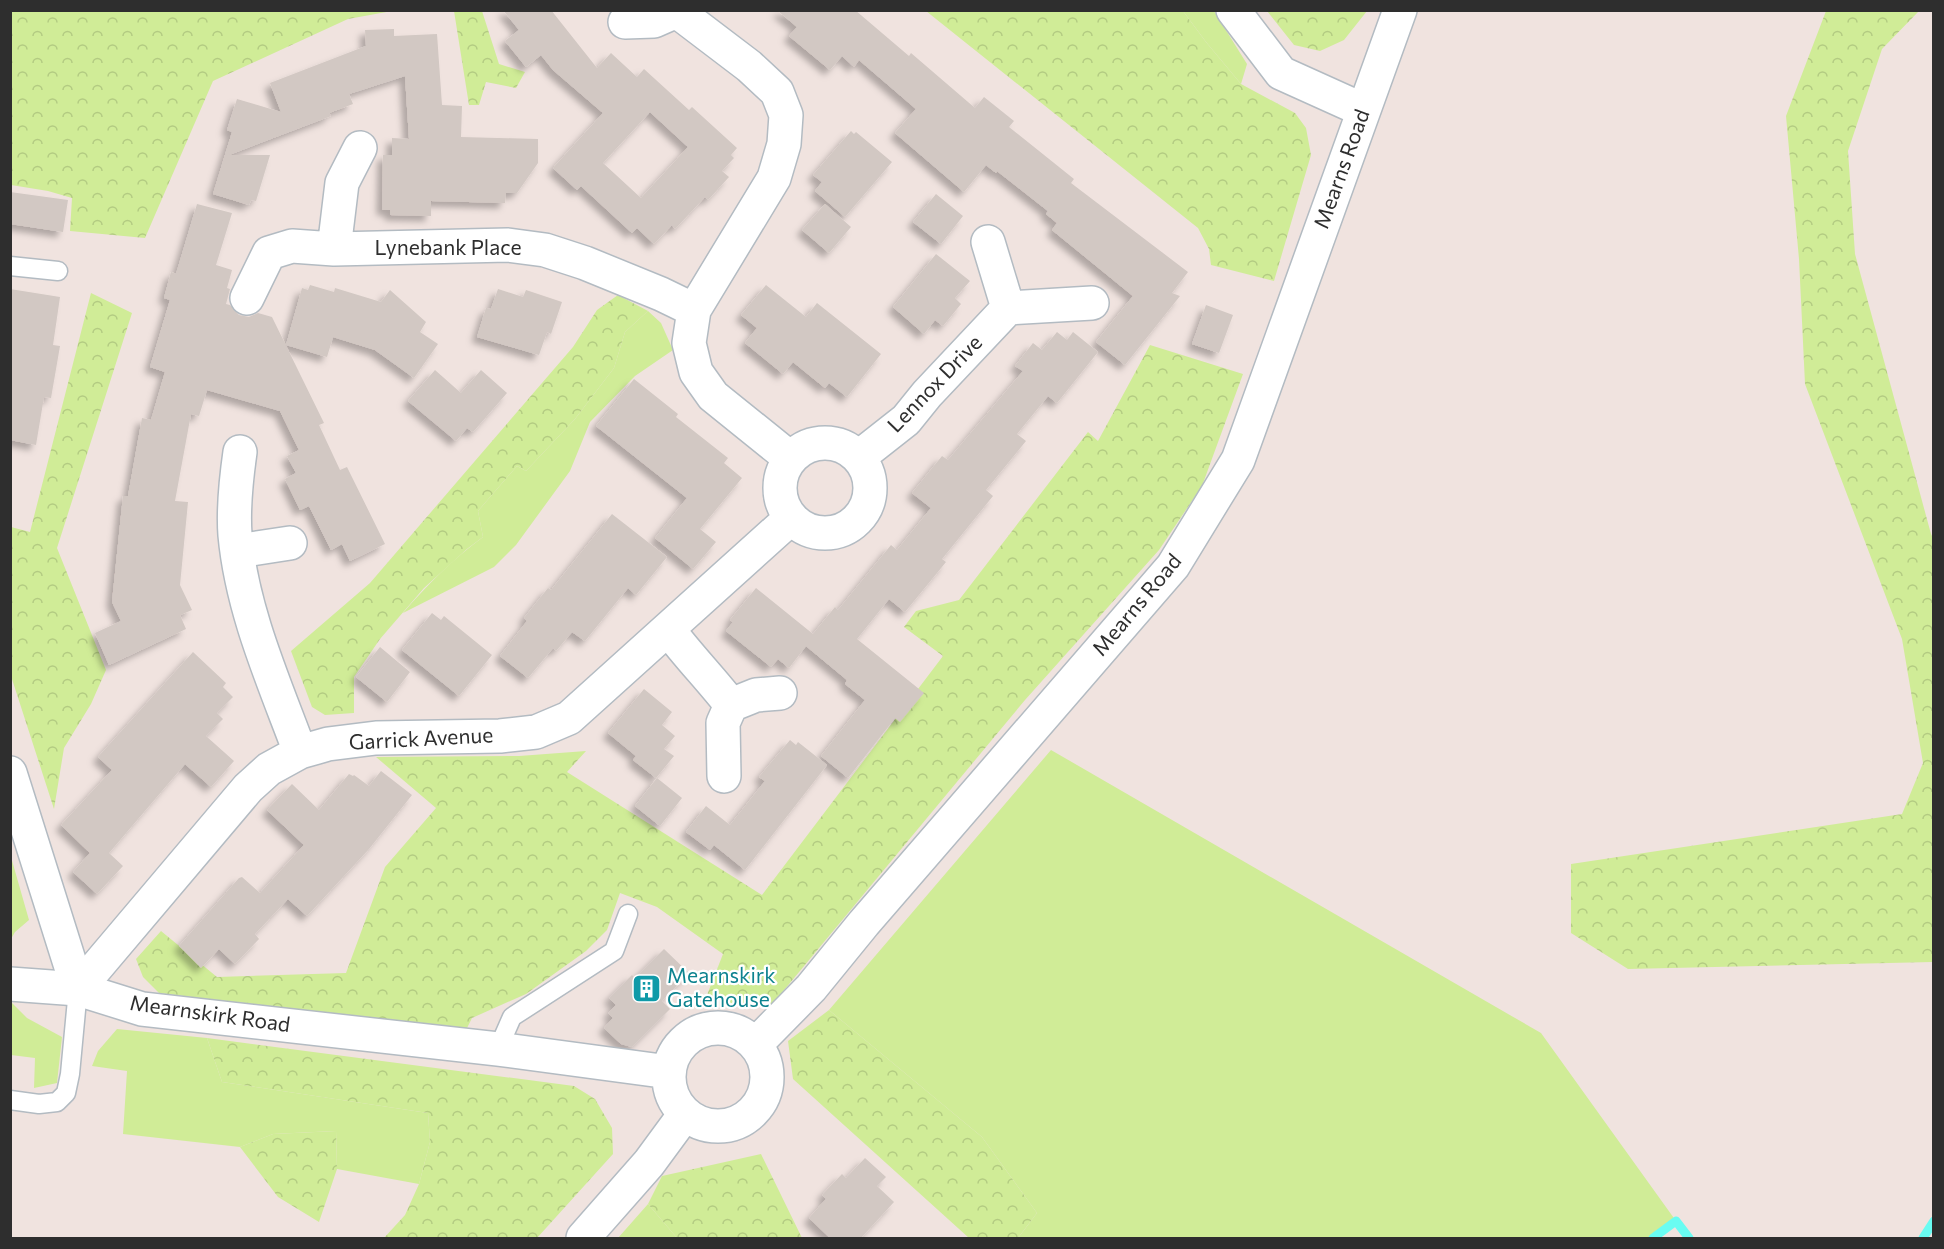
<svg xmlns="http://www.w3.org/2000/svg" width="1944" height="1249" viewBox="0 0 1944 1249" font-family="Commissioner,sans-serif">
	<style>
		.green { fill: #d0ec97 }
		.forest { fill: url(#forest-crowns) }
		.lines { fill: none; stroke-linecap: round; stroke-linejoin: round }
		.stream { stroke: #69fcf2; stroke-width: 9 }
		.building { fill: #d2c8c3; fill-rule: evenodd; filter: url(#shadow) }
		.lane-casing { stroke: #b3bbc2; stroke-width: 21 }
		.street-casing { stroke: #b3bbc2; stroke-width: 36 }
		.secondary-casing { stroke: #b3bbc2; stroke-width: 36 }
		.lane { stroke: #fff; stroke-width: 18 }
		.street { stroke: #fff; stroke-width: 33 }
		.secondary { stroke: #fff; stroke-width: 33 }
		.labels { text-anchor: middle; stroke-width: 4.5; stroke-linejoin: round; paint-order: stroke }
		.street-label { font-size: 21px; fill: #2e2e2e; stroke: #fff }
		.culture-label { font-size: 21px; fill: #0d838f; stroke: #fff; text-anchor: start }
	</style>
	<defs>
		<pattern id="forest-crowns" width="20" height="18" patternUnits="userSpaceOnUse" patternTransform="scale(1.5)"><rect width="20" height="18" fill="#d0ec97"/><path d="M2 6a3 3 0 1 1 6 0M12 15a3 3 0 1 1 6 0" fill="none" stroke="#b3cb82"/></pattern>
		<filter id="shadow"><feDropShadow dx="-5.5" dy="5.5" stdDeviation="3" flood-color="#0004"/></filter>
	</defs>
	<rect width="100%" height="100%" fill="#f0e3df"/>
	<path class="green" d="M1183,11H1214L1247,64L1241,84L1206,42Z
		M648,311L661,323L673,350L635,376L590,422L570,471L516,545L494,567L403,613C427,585 453,559 483,537L478,511L517,466L526,471L575,419L614,368L625,332Z
		M1051,750L1541,1033L1676,1221L1653,1238H1018L1037,1213L982,1137L829,1010Z
		M11,857L29,920L15,932L11,939Z
		M11,1002L27,1018L62,1037L57,1083L34,1088L35,1058L11,1055Z
		M117,1029L207,1038L222,1082L428,1113L430,1142L419,1184L337,1169L336,1131L273,1134L240,1147L123,1134L127,1071L92,1066L98,1051Z
		M648,1204L677,1238H618Z"/>
	<path class="forest" d="M10,11L11,10L392,11L348,19L213,81L145,238L70,231L72,198L48,191L11,185Z
		M454,11H482L499,64L525,72L516,88L486,82L479,105H469Z
		M926,11H1183L1206,42L1241,84L1295,113L1306,128L1311,155L1274,281L1211,265L1209,249L1198,228Z
		M1267,11H1367L1344,40L1320,51L1294,45Z
		M1826,11H1919L1882,49L1848,151L1855,254L1931,534L1933,538V962L1628,969L1571,933V864L1902,814L1923,763L1902,639L1805,384L1799,259L1786,116Z
		M91,293L132,313L57,548L106,670L91,704L64,748L54,809L11,676V527L30,532Z
		M618,295L648,311L625,332L614,368L575,419L526,471L517,466L478,511L483,537L467,549L424,588L380,639L354,677V713L325,715L312,707L291,651L370,583L573,347L597,310Z
		M1150,345L1243,374L1202,486L1159,550L1025,700L770,1007H740L707,995L723,954L657,907L620,893L607,930L586,951L526,994L472,1018L466,1030L159,993L143,977L136,959L161,931L217,977L346,973L385,867L436,808L376,757L519,756L586,751L567,772L762,895L943,656L904,627L916,611L959,600L1088,432L1098,441Z
		M829,1010L982,1137L1037,1213L1018,1238H969L793,1079L788,1041Z
		M207,1038L574,1086L595,1099L612,1128L613,1154L537,1238H384L405,1215L419,1184L430,1142L428,1113L222,1082Z
		M336,1131L337,1169L319,1222L278,1197L240,1147L273,1134Z
		M761,1154L802,1238H677L648,1204L662,1176Z"/>
	<g class="lines">
		<path class="stream" d="M1653,1238L1676,1221L1689,1238
			M1923,1238L1934,1221"/>
	</g>
	<path class="building" d="M503,10H551L597,68L611,53L637,77L644,69L689,110L692,107L737,148L731,155L734,158L722,171L729,177L708,200L705,197L675,229L672,225L654,244L637,228L632,233L581,186L577,190L553,168L603,113L553,70L541,55L526,67L505,41L519,30ZM650,112L688,147L641,198L603,163Z
		M777,10H855L909,56L911,53L975,108L984,97L1014,121L1009,127L1074,179L1071,183L1188,272L1172,293L1180,296L1125,365L1096,342L1133,296L1052,230L1057,223L1046,214L1048,211L997,171L996,173L986,165L964,192L895,133L916,109L859,60L854,67L842,56L830,70L789,36L797,27Z
		M394,29V36L437,34L442,105L462,106L461,137L538,139V163L517,193H506L505,203L431,201V216L390,215V210H382L383,155H392V138L409,139L405,76L349,94L353,104L329,113L331,116L229,155H270L256,201L251,200L249,205L213,194L232,132L227,130L237,99L281,112L270,83L366,46L365,30Z
		M851,131L854,134L856,132L892,162L845,217L815,191L822,182L813,175Z
		M10,192L68,200L63,232L10,224Z
		M936,194L963,216L941,244L913,222Z
		M197,204L232,213L216,265L232,270L227,288L230,289L226,304L230,305L239,315L249,317L258,313L272,317L324,423L319,425L340,470L347,467L385,544L350,561L342,544L331,550L309,506L300,510L285,479L296,473L287,456L299,450L280,411L207,390L199,416L191,414L175,501L188,502L180,585L192,610L180,615L186,629L109,665L95,633L121,621L112,602L123,496H128L142,418L151,420L165,372L150,367L170,300L164,298L171,272L176,274Z
		M825,204L851,227L829,253L802,230Z
		M936,254L970,281L955,298L961,304L943,326L935,320L924,334L893,307Z
		M310,285L334,292L335,288L381,302L390,290L426,322L420,332L438,344L414,378L375,350L333,337L327,357L286,345L302,288L308,290Z
		M766,285L806,317L817,303L881,354L847,397L829,383L825,388L793,362L783,374L745,343L757,328L741,315Z
		M10,289L60,297L53,345L60,346L51,398L44,397L36,445L10,440Z
		M498,289L523,297L526,290L562,302L551,334L547,332L539,355L477,337L486,308L491,309Z
		M1206,305L1233,315L1219,353L1192,344Z
		M1057,332L1067,340L1073,332L1098,352L1057,403L1048,396L1017,434L1026,441L986,490L993,496L942,559L946,562L905,612L889,599L857,639L924,693L900,722L895,718L848,778L821,756L865,700L845,684L847,680L806,646L789,668L778,659L771,667L726,631L733,622L730,620L756,588L813,634L835,607L838,610L891,545L897,550L931,508L912,493L942,456L948,460L1023,371L1015,366L1033,343L1042,350Z
		M435,370L461,393L481,370L507,393L473,432L467,428L456,441L408,401Z
		M634,379L678,414L676,417L728,458L724,463L742,478L700,529L716,542L693,569L655,538L687,498L596,426Z
		M612,514L667,557L636,595L628,588L585,641L572,632L556,651L553,648L528,678L500,656L527,621L524,618L548,588L551,590Z
		M432,613L441,620L444,616L492,655L459,696L402,650Z
		M380,647L410,672L387,702L356,677Z
		M193,652L226,683L223,687L233,697L217,713L223,719L206,736L234,761L211,787L185,764L109,853L123,866L97,894L73,872L90,853L61,825L112,770L98,757Z
		M644,689L672,712L662,725L675,736L664,749L674,756L656,778L633,760L636,756L608,733Z
		M790,740L796,745L798,742L827,765L745,870L714,845L710,850L686,832L706,806L730,825L765,781L759,777Z
		M381,771L412,795L369,849L307,916L288,899L255,934L259,939L235,964L219,949L201,968L179,946L239,878L242,877L260,893L304,845L267,810L292,784L319,810L349,774L353,776L354,775L369,786Z
		M657,778L682,798L660,826L635,806Z
		M664,949L689,973L662,1001L670,1009L632,1047L621,1044L604,1028L613,1018L608,1013L616,1005L609,998L632,975L635,978Z
		M865,1158L886,1177L877,1186L894,1202L860,1239H831L809,1218L826,1199L822,1195L842,1174L846,1178Z"/>
	<g class="lines">
		<defs>
			<path id="lane" d="M10,266L58,271
				M498,1049L512,1017L614,951L628,914
				M10,1100L39,1104L57,1102L66,1093L70,1074L78,989"/>
			<path id="street" d="M678,12L749,66L777,92L786,115L784,144L774,178L694,310L689,343L696,372L713,396L790,458
				M625,22L654,21L679,10
				M988,242L1008,308L1092,303
				M334,249L342,183L360,148
				M247,298L269,253L292,246L334,249L508,245L545,250L585,263L661,294L694,310
				M780 488a45 45 0 1 1 90 0a45 45 0 1 1-90 0Z
				M240,452C236,480 233,508 235,535C242,611 274,682 300,752
				M859,457L906,420L927,394L1008,308
				M238,551L290,543
				M668,629C688,656 711,679 731,705L723,723L724,776
				M731,705L756,695L780,693
				M10,984L78,989L248,788L269,769L300,752L328,744L376,738L500,736L536,732L569,718L791,518"/>
			<path id="secondary" d="M1233,10L1281,73L1363,110
				M10,773L78,989L142,1009L498,1049L669,1072
				M669 1077a49 49 0 1 1 98 0a49 49 0 1 1-98 0Z
				M755,1045L811,988L864,923L1173,566L1238,460L1400,10
				M583,1238L649,1163L685,1114"/>
		</defs>
		<use href="#lane" class="lane-casing"/>
		<use href="#street" class="street-casing"/>
		<use href="#secondary" class="secondary-casing"/>
		<use href="#lane" class="lane"/>
		<use href="#street" class="street"/>
		<use href="#secondary" class="secondary"/>
	</g>
	<defs>
		<symbol id="building-square" viewBox="-11 -11 22 22"><rect x="-9" y="-9" width="18" height="18" rx="4" fill="#0f9aa8" stroke="#fff"/><path d="M-4-6H4V6H1V3H-1V6H-4ZM-2.5-4.3h1.7v1.8h-1.7ZM.8-4.3h1.7v1.8H.8ZM-2.5-1h1.7V.8h-1.7ZM.8-1h1.7V.8H.8Z" fill="#fff"/></symbol>
	</defs>
	<g fill-rule="evenodd">
		<use href="#building-square" x="630" y="972" width="33" height="33"/>
	</g>
	<g class="labels">
		<g class="street-label">
			<text transform="translate(1342 169) rotate(-70)" y="7">Mearns Road</text>
			<text x="448" y="255">Lynebank Place</text>
			<text transform="translate(935 384) rotate(-46)" y="7">Lennox Drive</text>
			<text transform="translate(1137 605) rotate(-50)" y="7">Mearns Road</text>
			<text transform="translate(421 739) rotate(-3)" y="7">Garrick Avenue</text>
			<text transform="translate(210 1014) rotate(8)" y="7">Mearnskirk Road</text>
		</g>
		<g class="culture-label">
			<text x="667" y="983">Mearnskirk<tspan x="667" dy="24">Gatehouse</tspan></text>
		</g>
	</g>
	<rect width="1944" height="1249" fill="none" stroke="#2e2e2e" stroke-width="24"/>
</svg>
